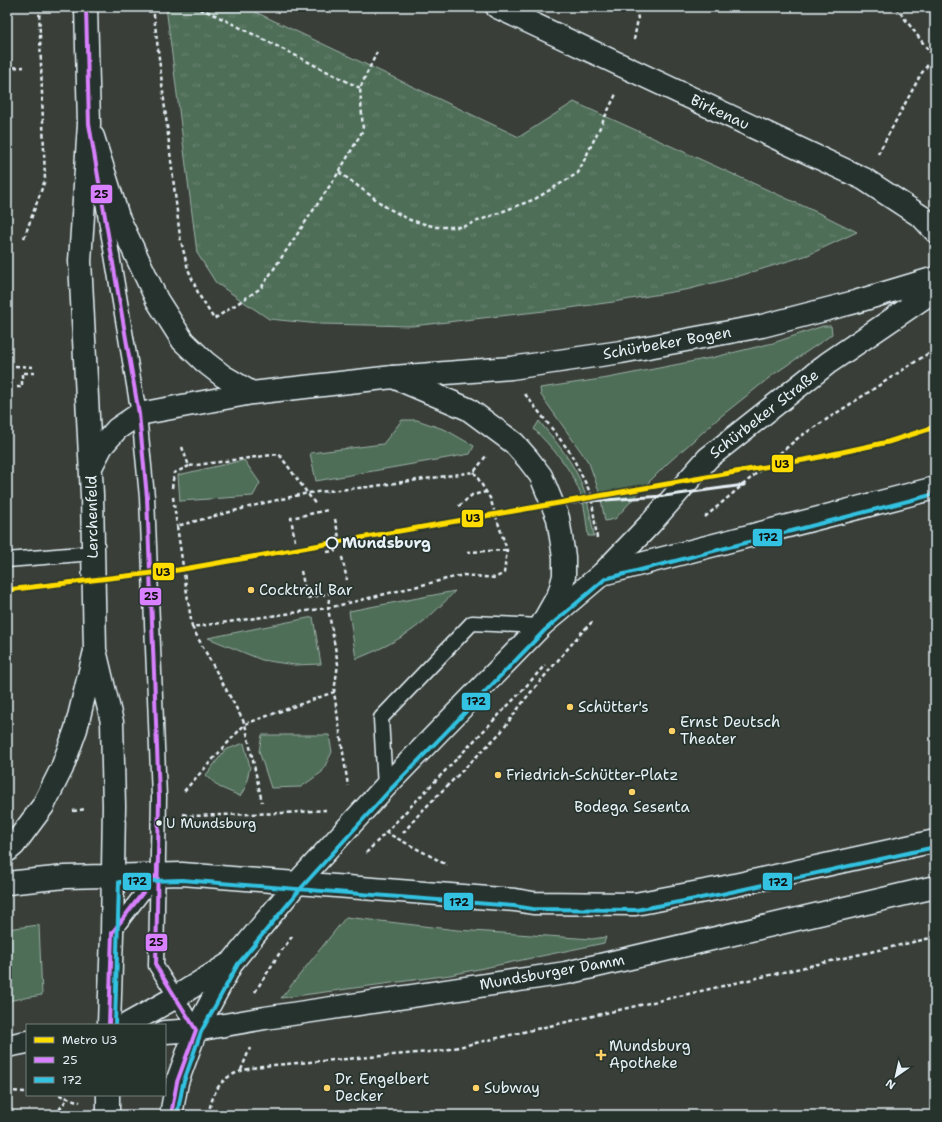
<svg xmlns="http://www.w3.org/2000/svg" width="942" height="1122" viewBox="0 0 942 1122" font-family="'Shantell Sans',sans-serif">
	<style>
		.grass { fill: #4f6e58; stroke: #9cb0a8 }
		.park { fill: url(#park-tufts); stroke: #9cb0a8 }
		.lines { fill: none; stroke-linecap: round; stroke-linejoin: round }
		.lane-casing { stroke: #e8f1f8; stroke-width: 17 }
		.street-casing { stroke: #e8f1f8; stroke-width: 25 }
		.secondary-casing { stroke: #e8f1f8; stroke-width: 25 }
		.primary-casing { stroke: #e8f1f8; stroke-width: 25 }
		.path { stroke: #e8f1f8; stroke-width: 2.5; stroke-dasharray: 4 3; stroke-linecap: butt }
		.lane { stroke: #26332d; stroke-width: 14 }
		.street { stroke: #26332d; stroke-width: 22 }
		.secondary { stroke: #26332d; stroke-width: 22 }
		.primary { stroke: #26332d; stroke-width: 22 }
		.rail { stroke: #e8f1f8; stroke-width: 3 }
		.bus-1-casing { stroke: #26332d; stroke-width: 7 }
		.bus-2-casing { stroke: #26332d; stroke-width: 7 }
		.bus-1 { stroke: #d880ff; stroke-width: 4 }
		.bus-2 { stroke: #33c2e2; stroke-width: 4 }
		.metro-1-casing { stroke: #26332d; stroke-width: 8 }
		.metro-1 { stroke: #fd0; stroke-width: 5 }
		.stop-dot { fill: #26332d; stroke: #e8f1f8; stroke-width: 2 }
		.poi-dot { fill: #ffd166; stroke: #26332d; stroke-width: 1.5 }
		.bus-dot { fill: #e8f1f8; stroke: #26332d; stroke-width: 1.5 }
		.labels { text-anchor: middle; stroke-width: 3.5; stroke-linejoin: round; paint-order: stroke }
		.bus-label { font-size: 14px; fill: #e8f1f8; stroke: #26332d; text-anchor: start }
		.street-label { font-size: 15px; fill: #e8f1f8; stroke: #26332d }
		.stop-label { font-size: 15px; font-weight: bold; fill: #e8f1f8; stroke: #26332d; text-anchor: start }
		.poi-label { font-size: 15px; fill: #e8f1f8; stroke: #26332d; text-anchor: start }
		.line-badge { stroke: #26332d; stroke-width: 1.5 }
		.pale-badge-label { font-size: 11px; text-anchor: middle; font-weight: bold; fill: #111 }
	</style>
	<defs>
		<pattern id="park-tufts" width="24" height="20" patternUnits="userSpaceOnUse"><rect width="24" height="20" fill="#4f6e58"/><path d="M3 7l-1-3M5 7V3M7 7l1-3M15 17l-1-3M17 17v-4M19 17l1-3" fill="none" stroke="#688371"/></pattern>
	</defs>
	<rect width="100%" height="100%" fill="#393f38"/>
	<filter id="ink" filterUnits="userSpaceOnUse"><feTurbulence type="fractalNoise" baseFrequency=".025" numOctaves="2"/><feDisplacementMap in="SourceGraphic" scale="8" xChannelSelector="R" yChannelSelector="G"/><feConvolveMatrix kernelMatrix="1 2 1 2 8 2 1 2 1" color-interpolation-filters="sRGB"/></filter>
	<g filter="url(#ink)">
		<path class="grass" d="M823,326H831L832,334L827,338L774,374L720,417L668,463L642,489L615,519L605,521L600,494L589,463L541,395L540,388L608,378L715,357L773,343Z
			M402,420H417L446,430L474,446L470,454L316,481L310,453L383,444Z
			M539,421C556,442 574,462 583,488C589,503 591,520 594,536H588C586,521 585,502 578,488C569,465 551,447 534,429Z
			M244,460L260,483L253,496L180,501L178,475Z
			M455,591C423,626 399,642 356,659L349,611Z
			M313,617L321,664L294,665L262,660L208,638Z
			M262,735H329L332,752L322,772L301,787L271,788L259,751Z
			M244,743L250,767L245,788L240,796L219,787L206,775L225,750Z
			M346,917L457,930L592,939L606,937L604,943L450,975L281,998Z
			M39,925L42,995L7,1001V929Z"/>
		<path class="park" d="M166,7H245L519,137L574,102L823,215L857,232L808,255L736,277L690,289L613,302L562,309L412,326L320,324L269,319L216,283L197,253Z"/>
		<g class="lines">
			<defs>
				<path id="lane" d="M101,190L139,414L147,497L159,797L156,966L176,997L196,1030
					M7,560L93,553
					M385,787L381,718L472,623L541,626
					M112,933L157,874"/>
				<path id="street" d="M497,7L864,179L922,217L935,231
					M602,574L935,488"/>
				<path id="secondary" d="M393,377L511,368L621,352L762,326L855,302L935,278
					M543,624L602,574L650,524L708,458L828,363L935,290"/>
				<path id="primary" d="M86,7L89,124L80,261L92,495L95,650L112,722L114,806L112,933L109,1025
					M93,137L118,217L157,300L183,341L205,362L223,376L252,393
					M91,467L102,446L117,429L139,414L252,393L393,377L468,409L514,443L528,459L541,476L558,518L564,557V576L559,594L541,626L385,787L297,883L233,961L196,1030L177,1082L171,1115
					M7,851L14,845L43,806L62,768L76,729L94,655
					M7,883L65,877L182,874L515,900L533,903L635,904L721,888L935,841
					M126,1025L176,997L232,962
					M165,1032L196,1030L265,1018L566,973L935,887
					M7,1046L27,1042
					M108,1115V1095"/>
			</defs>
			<use href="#lane" class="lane-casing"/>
			<use href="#street" class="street-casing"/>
			<use href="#secondary" class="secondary-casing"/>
			<use href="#primary" class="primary-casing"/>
			<path class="path" d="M153,7L180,237L188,269L199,295L214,319L261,288L339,172L363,130L360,88L377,52
				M193,7L211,13L360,88
				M896,7L935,59
				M634,40L638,19L636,7
				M7,68L24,67
				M878,154L921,74L933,58
				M339,172L386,207L410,220L436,227H462L535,199L578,173L616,94
				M24,238L45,180L39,7
				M15,366L35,367
				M17,387H22V373H35
				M525,394L570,452L591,494L597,538
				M182,447L189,466L279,454L316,505
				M474,472L490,498L507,550L504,573L495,578L463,575L328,608L192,627L177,526L264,503L308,493L368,487L474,472L486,456
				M172,488L174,473L189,466
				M173,497L177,526
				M459,506L472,495L486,492
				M705,517L798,438L935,349
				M335,519L340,542
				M295,541L291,518L328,510
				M327,552L336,551
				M467,552L507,550
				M342,557L347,580
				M301,571L307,598L345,590
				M329,599L328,608L338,664L334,692L348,786
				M192,627L245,724L262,802
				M184,791L245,724L334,692
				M73,811L86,809
				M183,814L189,816L283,813L326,810
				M385,832L425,853L447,865
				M403,833L420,813L501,732L526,698L581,633L593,621
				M366,853L520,693L545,665
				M255,992L279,954L294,934
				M241,1070L250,1048
				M7,1091L27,1092
				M59,1095L80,1102
				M55,1115L68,1098
				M208,1115C216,1079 227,1073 262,1066L441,1051L935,937"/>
			<use href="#lane" class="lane"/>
			<use href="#street" class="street"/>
			<use href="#secondary" class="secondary"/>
			<use href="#primary" class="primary"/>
			<path class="rail" d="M509,511L590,501L664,496L744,485"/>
			<defs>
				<path id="bus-1" d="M86,7L89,124L139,414L147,497L159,797L156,966L196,1030L177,1082L171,1115
					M109,1025L112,933L157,874V864"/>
				<path id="bus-2" d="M115,1025L119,882L182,880L514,906L533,909L636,910L722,894L935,847
					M177,1115L183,1084L201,1032L238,964L302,887L389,791L545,630L605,579L935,494"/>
			</defs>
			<use href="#bus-1" class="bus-1-casing"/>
			<use href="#bus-2" class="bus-2-casing"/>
			<use href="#bus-1" class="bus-1"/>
			<use href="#bus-2" class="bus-2"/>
			<defs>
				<path id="metro-1" d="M7,590L178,570L815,458L888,442L935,427"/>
			</defs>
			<use href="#metro-1" class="metro-1-casing"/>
			<use href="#metro-1" class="metro-1"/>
		</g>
	</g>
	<circle class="stop-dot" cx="332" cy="543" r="5.5"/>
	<g class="poi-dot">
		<circle cx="251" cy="590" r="4"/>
		<circle cx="570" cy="707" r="4"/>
		<circle cx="672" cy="731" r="4"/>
		<circle cx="498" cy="775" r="4"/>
		<circle cx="632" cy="792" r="4"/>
		<path d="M599 1049h4v4h4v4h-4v4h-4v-4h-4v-4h4z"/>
		<circle cx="327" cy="1088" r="4"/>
		<circle cx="476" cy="1088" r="4"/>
	</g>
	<circle class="bus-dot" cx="159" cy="823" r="3.5"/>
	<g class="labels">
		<g class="bus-label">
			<text x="166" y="828">U Mundsburg</text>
		</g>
		<g class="street-label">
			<text transform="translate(720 112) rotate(25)" y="5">Birkenau</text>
			<text transform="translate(667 343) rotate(-10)" y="5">Schürbeker Bogen</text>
			<text transform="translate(764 414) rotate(-38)" y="5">Schürbeker Straße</text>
			<text transform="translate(92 517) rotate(-91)" y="5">Lerchenfeld</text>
			<text transform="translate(552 972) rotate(-10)" y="5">Mundsburger Damm</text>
		</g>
		<g class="stop-label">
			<text x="342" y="548">Mundsburg</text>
		</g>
		<g class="poi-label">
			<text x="259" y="595">Cocktrail Bar</text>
			<text x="578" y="712">Schütter's</text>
			<text x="680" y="727">Ernst Deutsch<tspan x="680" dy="17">Theater</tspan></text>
			<text x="506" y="780">Friedrich-Schütter-Platz</text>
			<text x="632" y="812" text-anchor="middle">Bodega Sesenta</text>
			<text x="609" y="1051">Mundsburg<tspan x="609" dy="17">Apotheke</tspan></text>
			<text x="335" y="1084">Dr. Engelbert<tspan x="335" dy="17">Decker</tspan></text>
			<text x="484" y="1093">Subway</text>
		</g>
	</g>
	<g class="line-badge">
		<rect x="90" y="184" width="23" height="20" rx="4" fill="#d880ff"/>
		<rect x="771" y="454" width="23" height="19" rx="4" fill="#fd0"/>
		<rect x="461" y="509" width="23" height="19" rx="4" fill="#fd0"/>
		<rect x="752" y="528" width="31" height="19" rx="4" fill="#33c2e2"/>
		<rect x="152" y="562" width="23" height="19" rx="4" fill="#fd0"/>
		<rect x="139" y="587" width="23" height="19" rx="4" fill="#d880ff"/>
		<rect x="461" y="692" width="30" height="19" rx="4" fill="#33c2e2"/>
		<rect x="122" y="872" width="30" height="19" rx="4" fill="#33c2e2"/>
		<rect x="762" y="872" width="31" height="19" rx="4" fill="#33c2e2"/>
		<rect x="443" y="892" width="31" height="19" rx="4" fill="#33c2e2"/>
		<rect x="145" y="933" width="23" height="19" rx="4" fill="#d880ff"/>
	</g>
	<g class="pale-badge-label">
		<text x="101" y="198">25</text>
		<text x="782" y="468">U3</text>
		<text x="473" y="522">U3</text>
		<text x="768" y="541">172</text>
		<text x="163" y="576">U3</text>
		<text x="151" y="600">25</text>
		<text x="476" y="705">172</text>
		<text x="137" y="885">172</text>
		<text x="778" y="886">172</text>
		<text x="459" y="906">172</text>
		<text x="156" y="946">25</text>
	</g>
	<rect width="942" height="1122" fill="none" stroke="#26332d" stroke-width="24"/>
	<rect x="12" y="12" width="918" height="1098" fill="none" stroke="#e8f1f8" stroke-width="1.5" filter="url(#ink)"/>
	<rect x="26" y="1024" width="140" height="72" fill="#26332d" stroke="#747f7e"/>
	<rect x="34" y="1037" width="20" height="6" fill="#ffdd00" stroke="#747f7e"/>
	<text x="62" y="1044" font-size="12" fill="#e8f1f8">Metro U3</text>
	<rect x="34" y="1057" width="20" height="6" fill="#d880ff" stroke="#747f7e"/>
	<text x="62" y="1064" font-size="12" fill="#e8f1f8">25</text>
	<rect x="34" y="1077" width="20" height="6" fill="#33c2e2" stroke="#747f7e"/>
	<text x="62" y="1084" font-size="12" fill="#e8f1f8">172</text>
	<g transform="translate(896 1076) rotate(214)" stroke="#26332d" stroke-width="3" paint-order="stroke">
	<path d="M0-3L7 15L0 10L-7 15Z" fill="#e8f1f8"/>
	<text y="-6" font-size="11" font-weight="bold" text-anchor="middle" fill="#e8f1f8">N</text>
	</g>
</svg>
